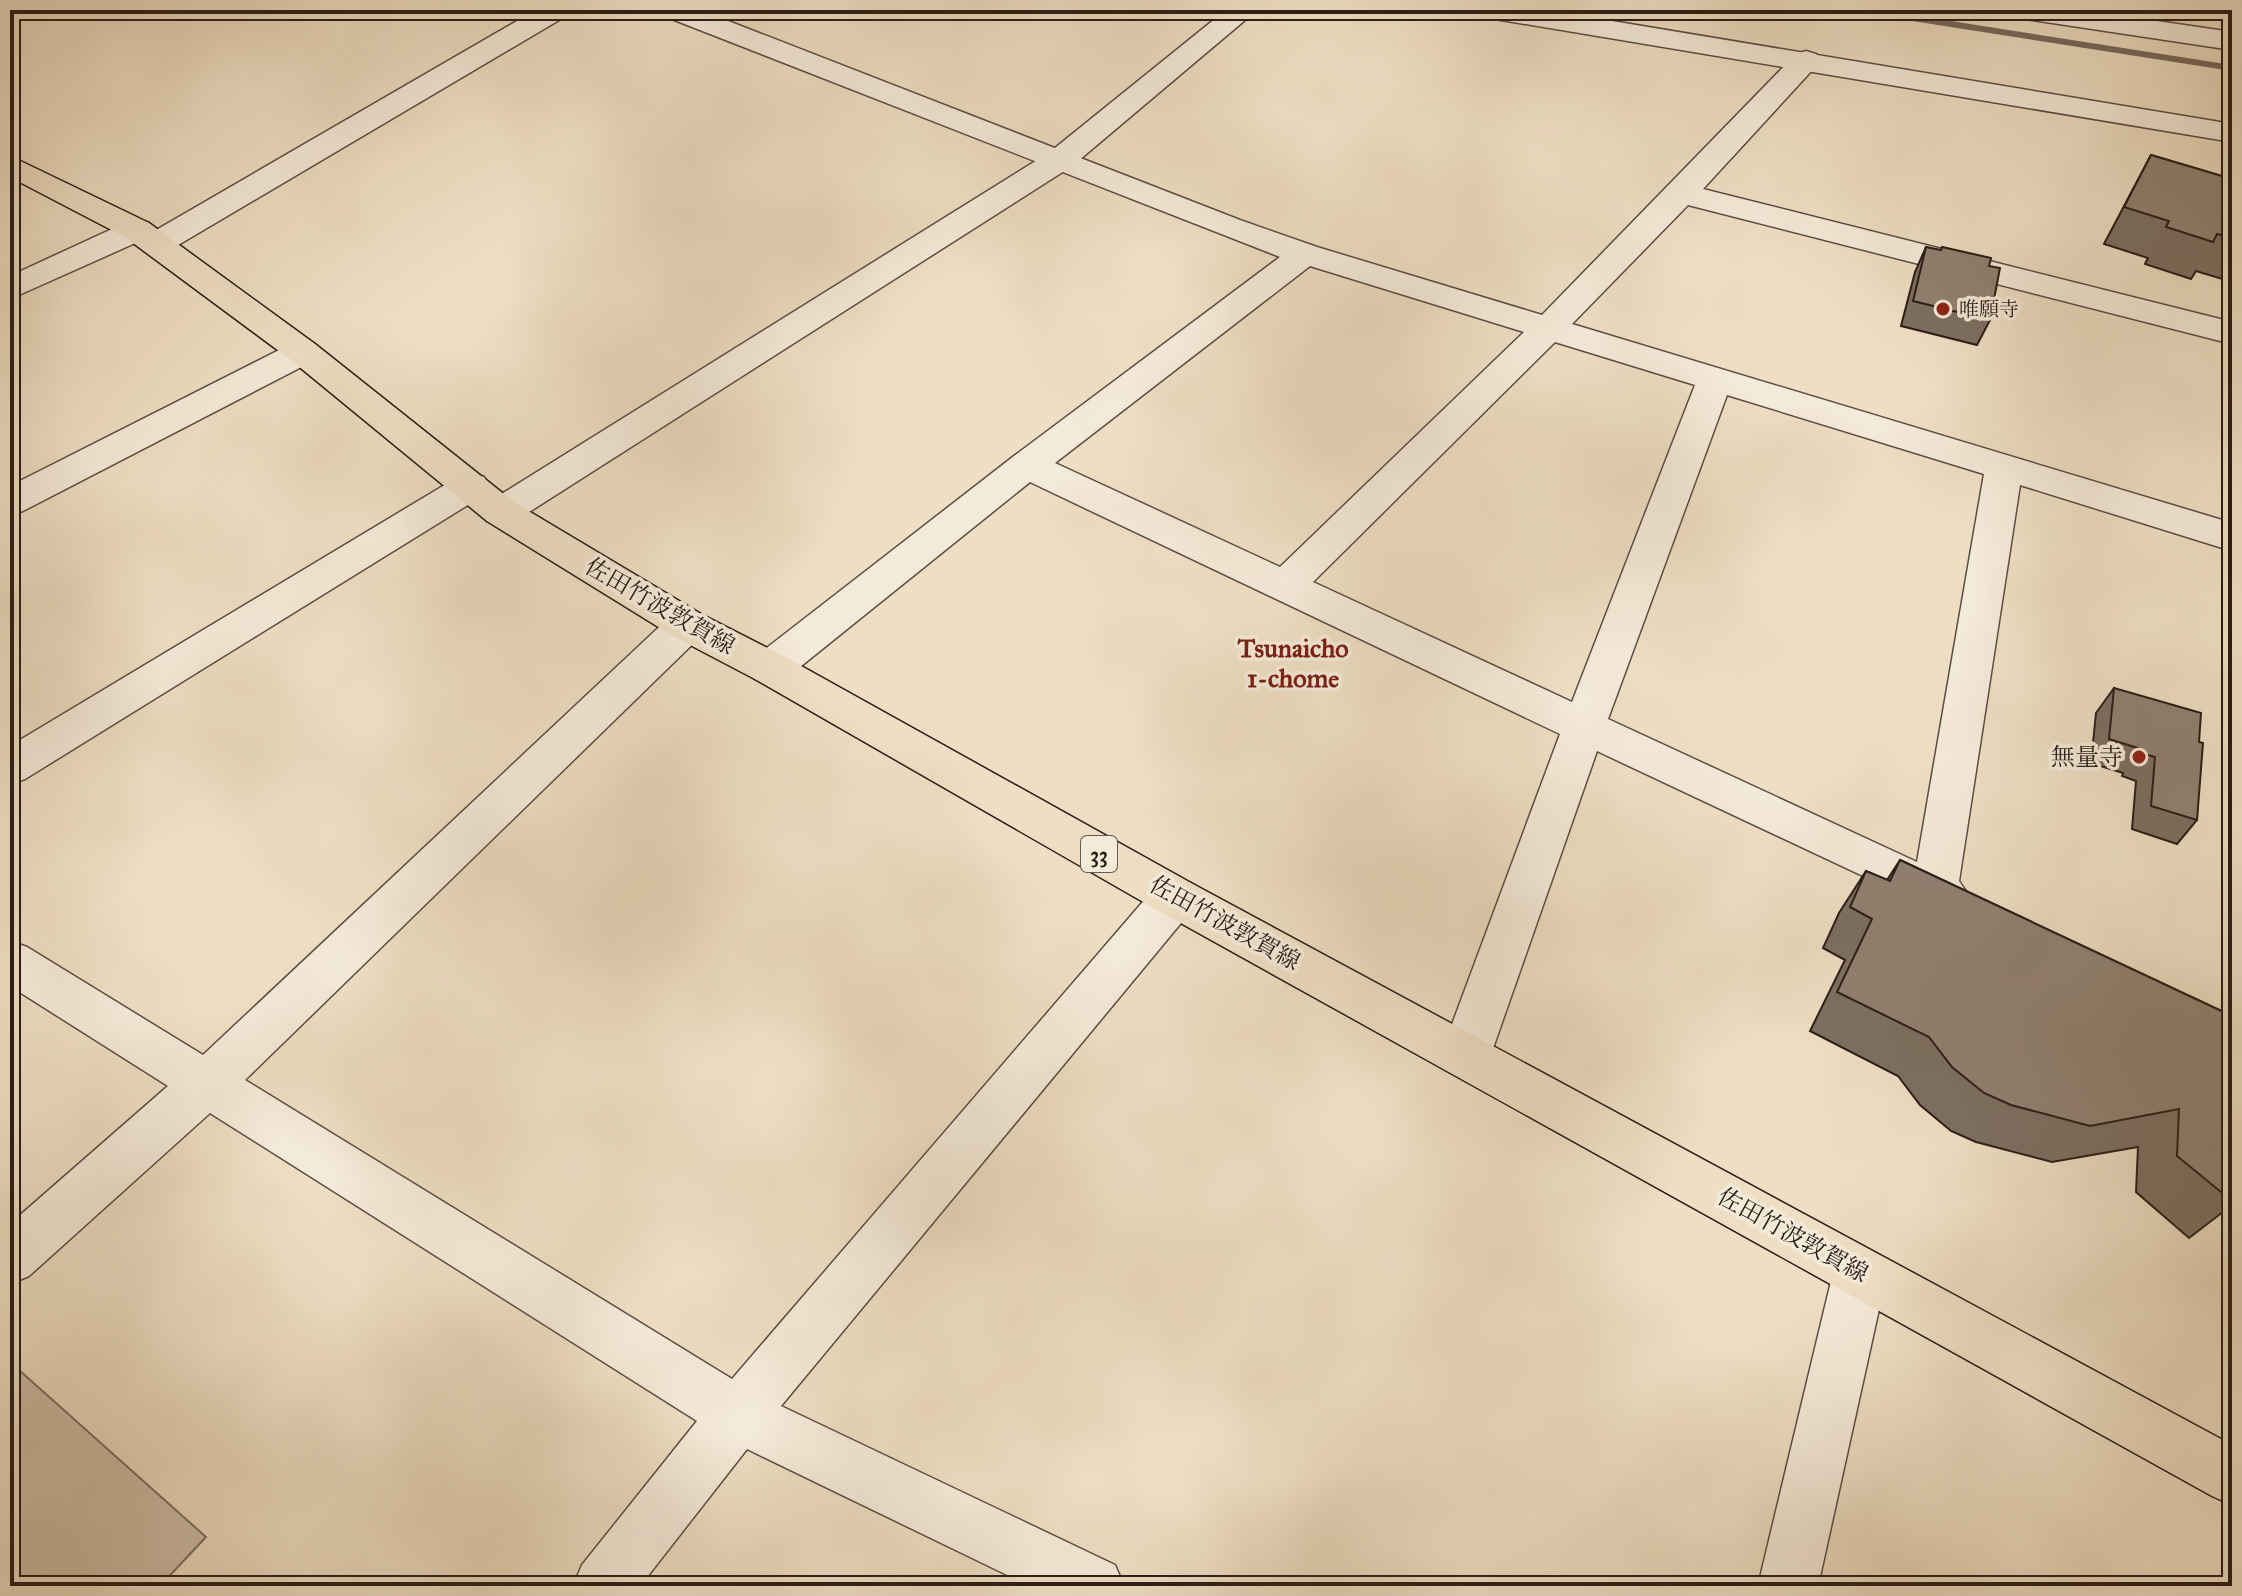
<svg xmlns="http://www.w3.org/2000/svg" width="2242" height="1596" viewBox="0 0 2242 1596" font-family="'IM FELL Great Primer','Noto Serif JP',serif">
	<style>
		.green { fill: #cdbda6; stroke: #7c6d5f; stroke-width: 2 }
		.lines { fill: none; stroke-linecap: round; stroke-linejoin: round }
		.stream { fill: #77695c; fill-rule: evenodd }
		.minor-casing { stroke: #5b4d43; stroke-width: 3 }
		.tertiary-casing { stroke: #5b4d43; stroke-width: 3 }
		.primary-casing { stroke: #2a1d18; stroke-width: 3 }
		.minor { fill: #f4ead8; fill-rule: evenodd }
		.tertiary { fill: #f4ead8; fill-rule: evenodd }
		.primary { fill: #eedec3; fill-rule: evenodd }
		.wall { fill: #7c6f61; stroke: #2a1d18; stroke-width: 2 }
		.building { fill: #908171; stroke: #2a1d18; stroke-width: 2 }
		.poi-dot { fill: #8f2418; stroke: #f4ead8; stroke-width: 3 }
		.labels { text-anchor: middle; stroke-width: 7; stroke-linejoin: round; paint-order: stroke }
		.far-poi-label { font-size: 20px; fill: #2a1d18; stroke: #f4ead8; text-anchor: start }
		.shield { fill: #f4ead8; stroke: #675a52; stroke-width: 2 }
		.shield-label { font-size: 22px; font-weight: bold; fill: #2a1d18 }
		.street-label { font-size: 24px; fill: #2a1d18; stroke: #f4ead8 }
		.poi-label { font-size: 24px; fill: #2a1d18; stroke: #f4ead8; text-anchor: end }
		.neighbourhood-label { font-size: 26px; font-weight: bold; fill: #7a1f14; stroke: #f4ead8 }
	</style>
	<rect width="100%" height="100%" fill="#eedec3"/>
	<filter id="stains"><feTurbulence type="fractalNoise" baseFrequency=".0025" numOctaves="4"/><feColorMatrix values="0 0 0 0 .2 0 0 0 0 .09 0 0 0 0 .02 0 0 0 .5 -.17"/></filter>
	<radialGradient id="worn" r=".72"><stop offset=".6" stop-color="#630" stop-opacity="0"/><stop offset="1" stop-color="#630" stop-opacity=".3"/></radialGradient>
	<path class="green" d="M10,1362L206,1537L160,1586H10Z"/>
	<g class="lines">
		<path class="stream" d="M1856,10H1881L2232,65V71L1861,13Z"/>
		<defs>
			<path id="minor" d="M536,10H570L566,16L168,251L156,254L144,251L139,244L142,240L10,299V276L125,223L137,220L149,223L153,230L151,233Z
				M660,10H700L1240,220L1317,247L1542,315L1796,54L1806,51L1816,54L1821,60L1816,66L1703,189L2232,322V344L1688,205L1572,324L2232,523V551L2020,485L1959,881L1969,896L1962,910L1946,915L1597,751L1491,1054L1483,1069L1466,1076L1449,1069L1441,1054L1560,734L1030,482L785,679L770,684L755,679L749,668L755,657L1014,456L1280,257L664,16ZM1310,266L1524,332L1280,567L1055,463ZM1555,342L1695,385L1572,702L1313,582ZM1727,395L1984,474L1917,862L1608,719Z
				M303,341L315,344L321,352L315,360L23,511L10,515V486L291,344Z
				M471,473L484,477L490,486L484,495L25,779L10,784V746L458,477Z
				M687,610L701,614L707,625L701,636L245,1080L732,1379L1159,883L1175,878L1191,883L1198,897L1191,911L781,1406L1115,1565L1124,1586H1030L747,1449L640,1586H573L582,1565L697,1421L210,1113L29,1276L10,1284V1224L168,1086L10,986V941L27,947L203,1055L673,614Z
				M1860,1247L1879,1255L1887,1273L1818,1586H1758L1833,1273L1841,1255Z"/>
			<path id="tertiary" d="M1226,10H1257L1072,166L515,521L501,525L487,521L482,512L487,503L1050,152Z
				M1481,10H1546L2232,124V142L1495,19L1485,16Z
				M2011,10H2082L2232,32V50L2025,19L2015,16Z"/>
			<path id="primary" d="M10,156L149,223L315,344L515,503L701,614L785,657L1191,883L2232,1445V1505L2212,1496L1159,911L755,679L673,636L487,521L291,360L125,237L10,177Z"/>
		</defs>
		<use href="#minor" class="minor-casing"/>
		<use href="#tertiary" class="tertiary-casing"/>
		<use href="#primary" class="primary-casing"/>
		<use href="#minor" class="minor"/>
		<use href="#tertiary" class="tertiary"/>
		<use href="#primary" class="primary"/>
	</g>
	<path class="wall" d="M2151,155L2232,179V282L2196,271L2191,279L2145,264L2148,258L2104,244Z
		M1926,247L1989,266L1990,320L1977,345L1901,326L1915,272Z
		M2114,688L2199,742L2197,820L2177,844L2132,829L2136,781L2122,776L2123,773L2091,763L2096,713Z
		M1900,860L2232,1016V1205L2189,1238L2136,1192L2138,1147L2052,1162L1976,1142L1951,1131L1920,1105L1898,1076L1810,1031L1845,960L1823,948L1839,913L1866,871L1887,880Z"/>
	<path class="building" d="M2151,155L2232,179V238L2217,234L2213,242L2166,227L2169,221L2124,207Z
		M1926,247L1941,250L1942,247L1991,258L1989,266L2000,268L1990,320L1913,301Z
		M2114,688L2201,713L2199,742L2203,743L2197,820L2151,806L2155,757L2141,753V749L2109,739Z
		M1900,860L2232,1016V1201L2177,1156L2179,1109L2090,1126L2011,1105L1984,1093L1952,1067L1929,1037L1837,992L1872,919L1850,907L1866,871L1890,881Z"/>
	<g class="poi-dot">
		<circle cx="1943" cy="309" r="8"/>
		<circle cx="2139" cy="757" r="8"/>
	</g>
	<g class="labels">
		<g class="far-poi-label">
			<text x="1959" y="316">唯願寺</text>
		</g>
		<rect class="shield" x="1081" y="836" width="36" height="36" rx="6"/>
		<g class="shield-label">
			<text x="1099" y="862">33</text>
		</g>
		<g class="street-label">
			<text transform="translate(660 606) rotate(30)" y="8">佐田竹波敦賀線</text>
			<text transform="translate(1225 923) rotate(29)" y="8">佐田竹波敦賀線</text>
			<text transform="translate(1793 1235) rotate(29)" y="8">佐田竹波敦賀線</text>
		</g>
		<g class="poi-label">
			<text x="2123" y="765">無量寺</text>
		</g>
		<g class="neighbourhood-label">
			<text x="1293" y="657">Tsunaicho<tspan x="1293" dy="30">1-chome</tspan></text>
		</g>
	</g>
	<rect width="2242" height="1596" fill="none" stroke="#eedec3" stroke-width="40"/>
	<rect x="12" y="12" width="2218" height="1572" fill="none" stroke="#2a1d18" stroke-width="4"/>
	<rect x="20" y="20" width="2202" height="1556" fill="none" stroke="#2a1d18" stroke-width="2"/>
	<rect width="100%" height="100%" filter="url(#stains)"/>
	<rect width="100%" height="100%" fill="url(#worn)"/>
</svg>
